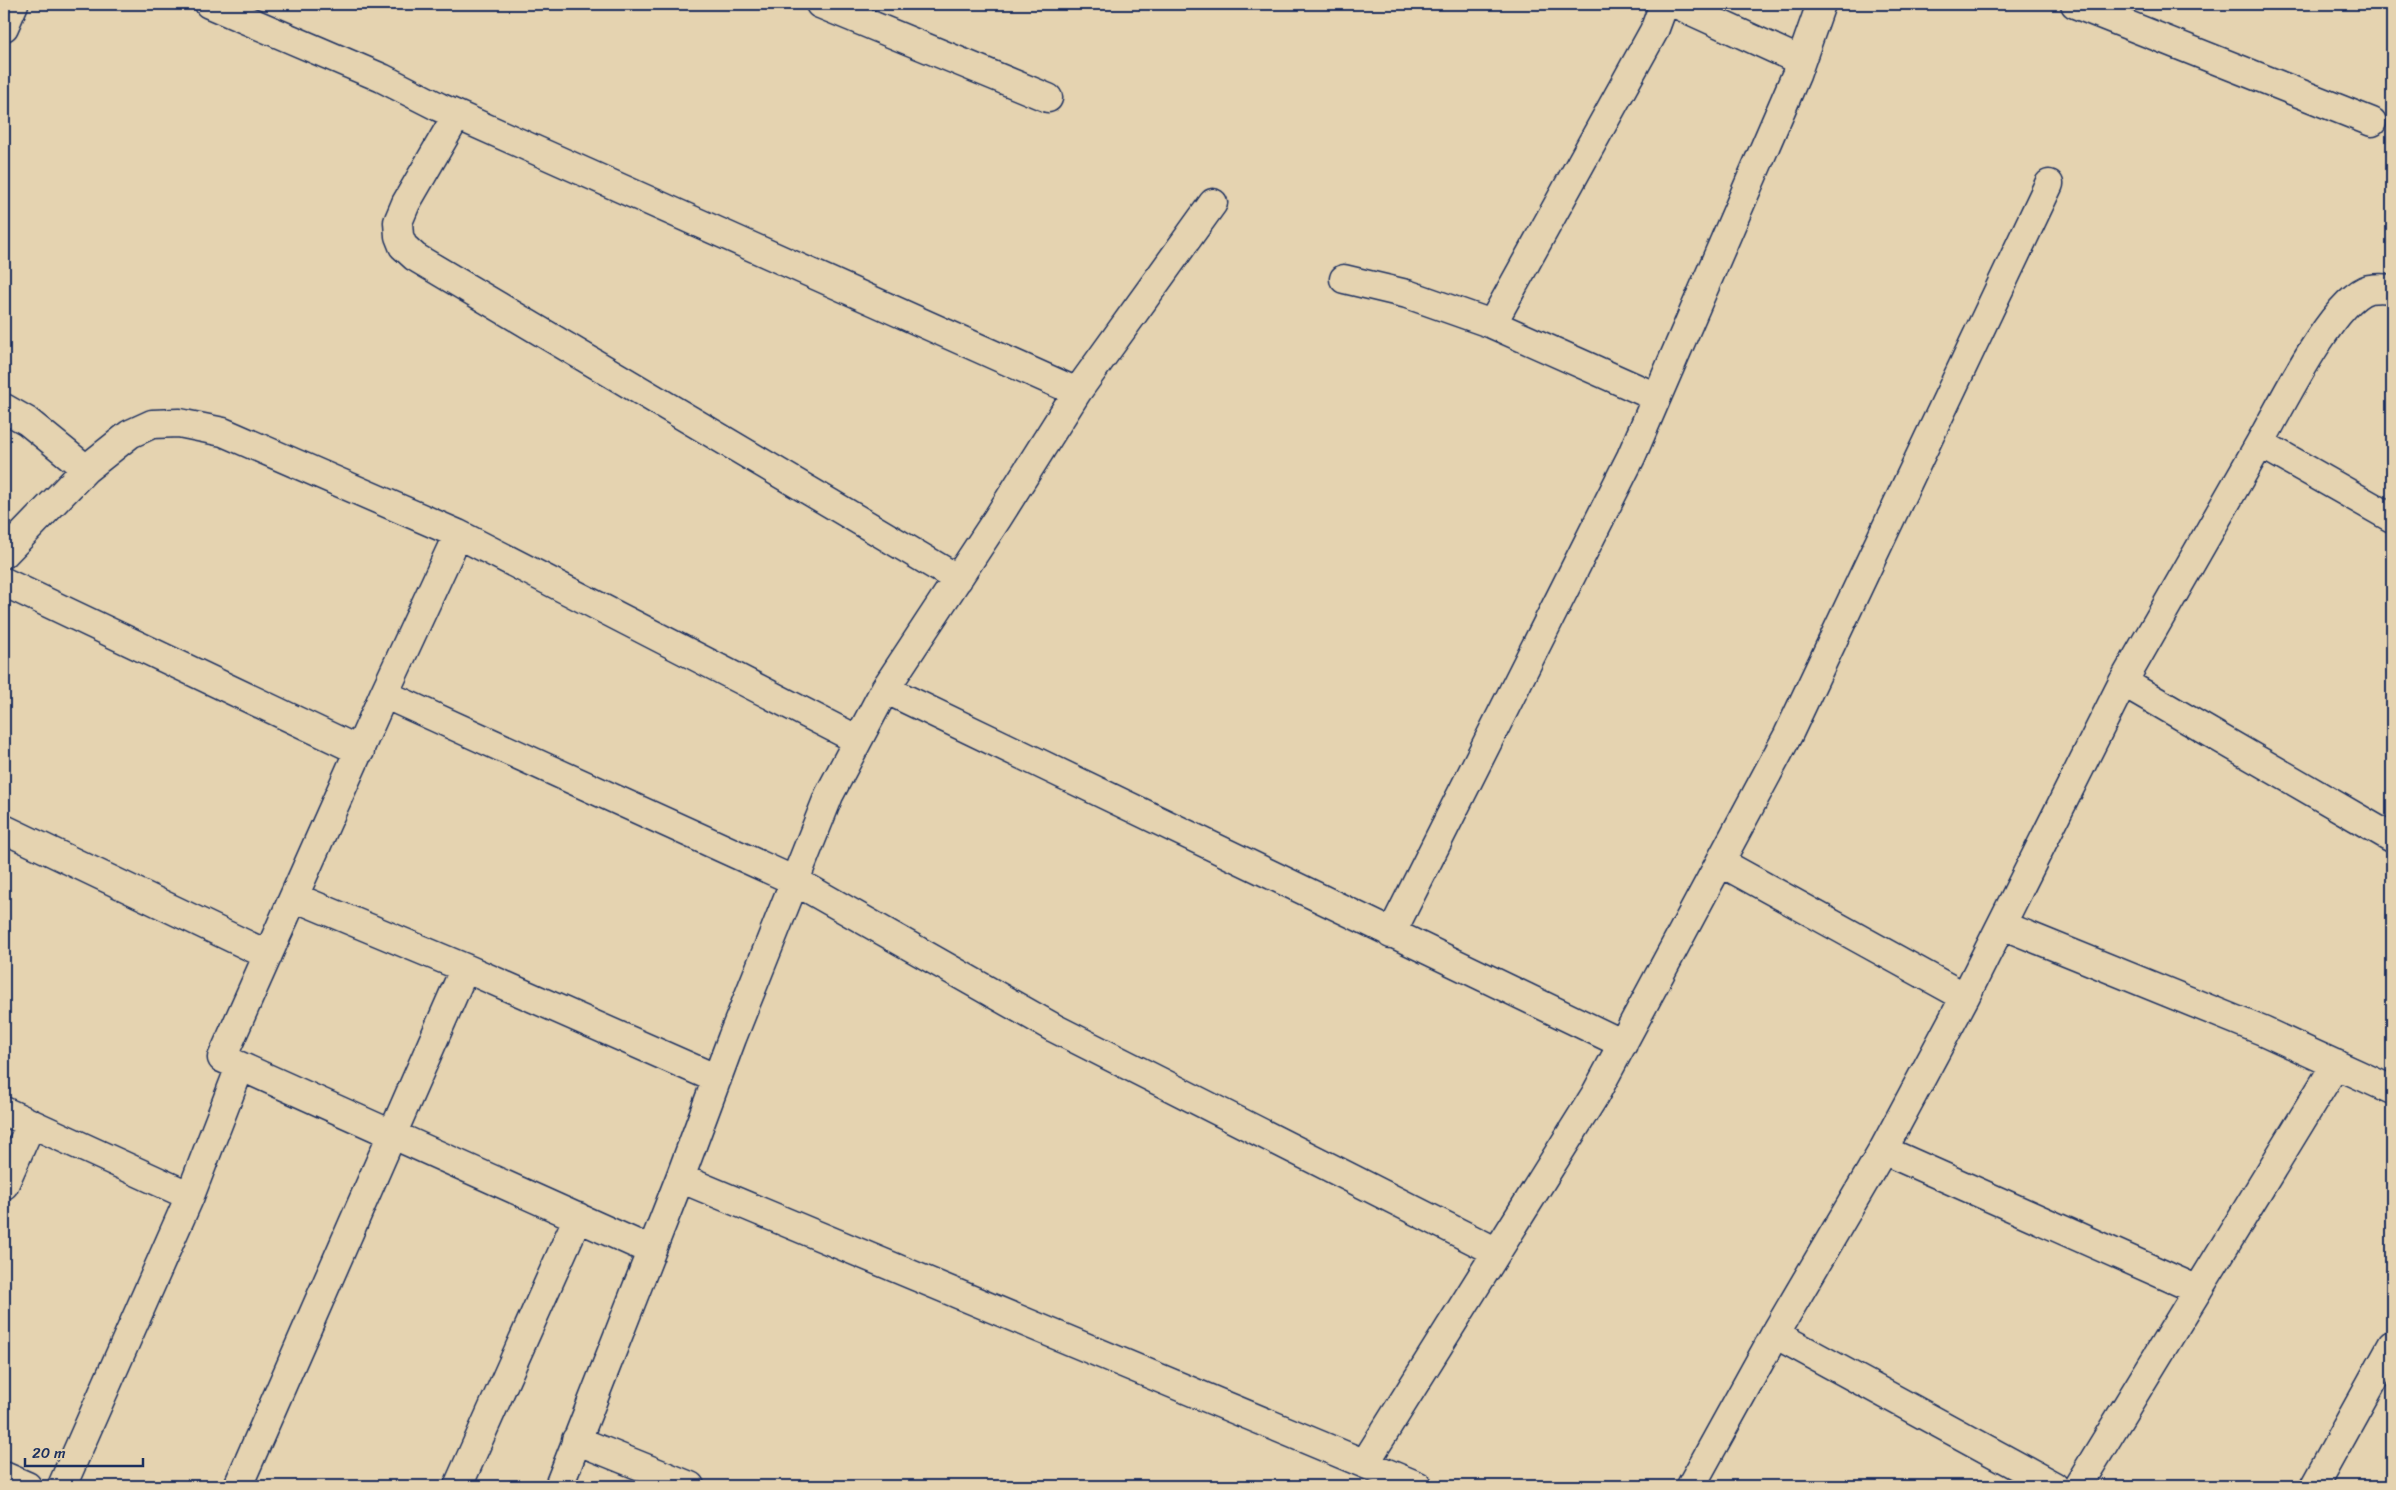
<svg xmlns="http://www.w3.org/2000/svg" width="2396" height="1490" viewBox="0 0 2396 1490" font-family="Sriracha,sans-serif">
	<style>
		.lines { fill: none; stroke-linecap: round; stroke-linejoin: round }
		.street-casing { stroke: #1b2f5e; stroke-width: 31 }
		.street { stroke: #e5d3b0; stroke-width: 28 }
	</style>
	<rect width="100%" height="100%" fill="#e5d3b0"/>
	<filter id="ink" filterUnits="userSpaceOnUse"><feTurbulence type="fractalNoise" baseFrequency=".02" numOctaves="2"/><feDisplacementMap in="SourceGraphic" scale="10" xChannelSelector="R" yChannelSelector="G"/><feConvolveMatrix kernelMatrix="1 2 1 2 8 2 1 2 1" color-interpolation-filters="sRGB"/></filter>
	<g filter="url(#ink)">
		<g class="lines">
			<defs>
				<path id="street" d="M209,4L382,78L439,107L1077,392
					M820,4L1048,98
					M1676,4L1801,61
					M2075,4L2372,122
					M4,27L14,4
					M457,115L406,203L398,222L399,236L403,246L415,257L958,579
					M1344,279L1407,294L1492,324L1656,397
					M1492,324L1654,31L1664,4
					M4,408L27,421L86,469
					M2260,443C2280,408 2333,299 2369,289C2376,288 2385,288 2392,289
					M458,534L384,694L222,1058L650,1250
					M4,554L86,469L130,434L152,424L179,423L223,432L458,534L858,740
					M4,582L360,751
					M2123,682L2392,838
					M885,689L1623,1044
					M384,694L795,881L1054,1028L1497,1252
					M4,829L268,955
					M1720,862L1965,997
					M294,897L465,968L717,1079
					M2002,925L2263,1031L2392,1090
					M1391,934L1631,457L1796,75L1821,4
					M4,1111L190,1196L240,1067
					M1883,1150L2198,1290
					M680,1178L1418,1486
					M4,1185L31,1124
					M1775,1334L2054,1486
					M576,1440L690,1486
					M1365,1463L1595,1095L1720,862L1788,735L2049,184
					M4,1476L27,1486
					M62,1486L190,1196
					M238,1486L465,968
					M458,1486L578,1217
					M559,1486L680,1178L732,1038L829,795L885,689L997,519L1077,392L1213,203
					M1691,1486L1775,1334L1883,1150L1965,997L2123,682L2260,443L2392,518
					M2078,1486L2336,1064
					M2314,1486L2392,1345"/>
			</defs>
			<use href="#street" class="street-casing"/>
			<use href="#street" class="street"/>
		</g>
	</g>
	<rect width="2396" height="1490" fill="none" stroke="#e5d3b0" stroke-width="20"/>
	<rect x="10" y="10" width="2376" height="1470" fill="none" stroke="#1b2f5e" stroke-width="2" filter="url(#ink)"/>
	<path d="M25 1458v8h118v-8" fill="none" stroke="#1b2f5e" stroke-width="2.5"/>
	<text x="32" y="1458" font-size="15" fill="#1b2f5e" stroke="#e5d3b0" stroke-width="4" paint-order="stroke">20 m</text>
</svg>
